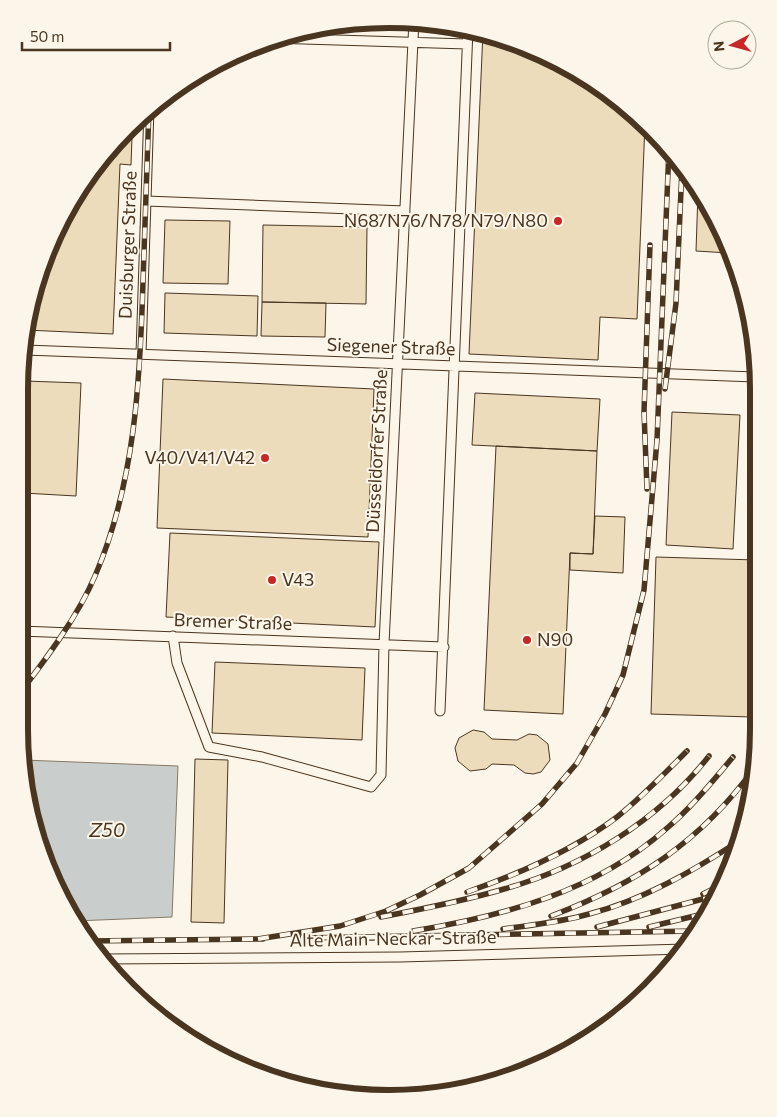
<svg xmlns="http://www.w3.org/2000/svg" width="777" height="1117" viewBox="0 0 777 1117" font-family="Commissioner,sans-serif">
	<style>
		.water { fill: #c9cecd; stroke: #887966 }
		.building { fill: #ecdcbc; stroke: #4a3520 }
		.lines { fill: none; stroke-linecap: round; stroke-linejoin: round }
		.service-casing { stroke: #4a3520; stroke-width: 11 }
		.service { stroke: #fbf6e9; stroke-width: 9 }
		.rail-casing { stroke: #4a3520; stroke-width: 5.5 }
		.rail { stroke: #fbf6e9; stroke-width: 4; stroke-dasharray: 11; stroke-linecap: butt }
		.poi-dot { fill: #c62828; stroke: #fbf6e9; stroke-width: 2 }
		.labels { text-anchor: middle; stroke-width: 4; stroke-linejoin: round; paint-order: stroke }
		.poi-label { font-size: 18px; fill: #4a3520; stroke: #fbf6e9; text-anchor: end }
		.street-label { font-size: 18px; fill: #4a3520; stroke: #fbf6e9 }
		.water-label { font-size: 19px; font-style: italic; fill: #4a3520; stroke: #fbf6e9 }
		.rim { fill: none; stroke: #4a3520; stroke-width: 6 }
	</style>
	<rect width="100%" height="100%" fill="#fbf6e9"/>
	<path class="water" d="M23,760L178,766L172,917L75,921L31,824Z"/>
	<path class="building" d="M483,31L552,57L613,95L645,124L637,319L600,317L598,360L469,354Z
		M123,136L132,137L131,165L120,164L113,334L26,330V316L68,203Z
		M698,192L720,225L729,253L696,251Z
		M165,220L230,221L228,284L163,283Z
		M263,225L367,227L366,304L262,302Z
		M165,293L258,296L257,336L164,333Z
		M262,302L326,303L325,337L261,336Z
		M163,379L374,389L368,537L157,528Z
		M25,381L81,383L76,496L23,493Z
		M475,393L600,399L597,451L472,445Z
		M672,412L740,415L733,549L666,545Z
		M753,415H755L756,550L748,549Z
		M496,446L597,451L593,554L570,553L563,714L484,710Z
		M595,516L625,517L623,573L570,570V553L593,554Z
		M170,533L379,542L375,627L166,617Z
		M656,557L756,560L757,643H754L752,717L651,714Z
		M215,662L365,668L362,740L212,733Z
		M473,730L484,732L492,739L517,740L529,734L537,735L548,744L550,760L541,772L533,774L525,773L514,765L492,764L486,769L470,771L458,761L455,748L459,738Z
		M195,759L228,760L224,923L191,922Z"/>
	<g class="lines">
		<defs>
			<path id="service" d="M271,38L467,44
				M146,201L405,211
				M25,350L755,377
				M141,354L149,108
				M20,631L444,647
				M173,636L177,663L209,747L262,757L371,787L381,775L384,644L414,20
				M440,711L468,29
				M103,959L400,957L685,949"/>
		</defs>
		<use href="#service" class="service-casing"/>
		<use href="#service" class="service"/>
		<defs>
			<path id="rail" d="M665,389L676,303L682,168
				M647,489L644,412L650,245
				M19,694C46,659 78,616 95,576C135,483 140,382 143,282C145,224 147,166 149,108
				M467,892C519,874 572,851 617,817C642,797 664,774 687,751
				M703,894L723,884
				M551,916C636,884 702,841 755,767
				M381,917C422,909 464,901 504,889C583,867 659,820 709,756
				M597,927L718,895
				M649,927L707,913
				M503,929C531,925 562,922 589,914C643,900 693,871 739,841
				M413,931C503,916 595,892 666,829C691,808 712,782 733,757
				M301,938L696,931
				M258,939L340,926L386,911L420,895L469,868L542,804L577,763L605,714L623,675L644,590L657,440L669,148
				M88,941L263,939"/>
		</defs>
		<use href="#rail" class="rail-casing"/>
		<use href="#rail" class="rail"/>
	</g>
	<g class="poi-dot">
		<circle cx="558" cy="221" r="5"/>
		<circle cx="265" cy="458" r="5"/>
		<circle cx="272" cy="580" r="5"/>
		<circle cx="527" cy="640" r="5"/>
	</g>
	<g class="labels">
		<g class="poi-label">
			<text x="548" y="227">N68/N76/N78/N79/N80</text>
			<text x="255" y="464">V40/V41/V42</text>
			<text x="282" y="586" text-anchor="start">V43</text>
			<text x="537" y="646" text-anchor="start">N90</text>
		</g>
		<g class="street-label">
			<text transform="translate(128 245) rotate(-88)" y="6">Duisburger Straße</text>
			<text transform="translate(391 347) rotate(2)" y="6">Siegener Straße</text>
			<text transform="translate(377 451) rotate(-87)" y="6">Düsseldorfer Straße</text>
			<text transform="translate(233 622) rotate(2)" y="6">Bremer Straße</text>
			<text transform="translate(393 939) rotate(-1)" y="6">Alte Main-Neckar-Straße</text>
		</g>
		<g class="water-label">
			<text x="107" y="837">Z50</text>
		</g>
	</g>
	<path d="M0 0H777V1117H0ZM389 28H389A361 361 0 0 1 750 389V729A361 361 0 0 1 389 1090H389A361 361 0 0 1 28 729V389A361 361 0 0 1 389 28Z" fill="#fbf6e9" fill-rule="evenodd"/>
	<path class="rim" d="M389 28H389A361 361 0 0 1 750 389V729A361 361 0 0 1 389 1090H389A361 361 0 0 1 28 729V389A361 361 0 0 1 389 28Z"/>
	<g transform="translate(732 45) rotate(264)"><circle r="24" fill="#fbf6e9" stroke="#b4a999"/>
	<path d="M0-4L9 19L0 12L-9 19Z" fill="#c62828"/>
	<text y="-8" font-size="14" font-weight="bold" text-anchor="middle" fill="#4a3520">N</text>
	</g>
	<path d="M22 42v8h148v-8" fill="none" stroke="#4a3520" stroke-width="2.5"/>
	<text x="30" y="42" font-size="15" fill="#4a3520" stroke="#fbf6e9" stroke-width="4" paint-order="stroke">50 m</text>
</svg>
